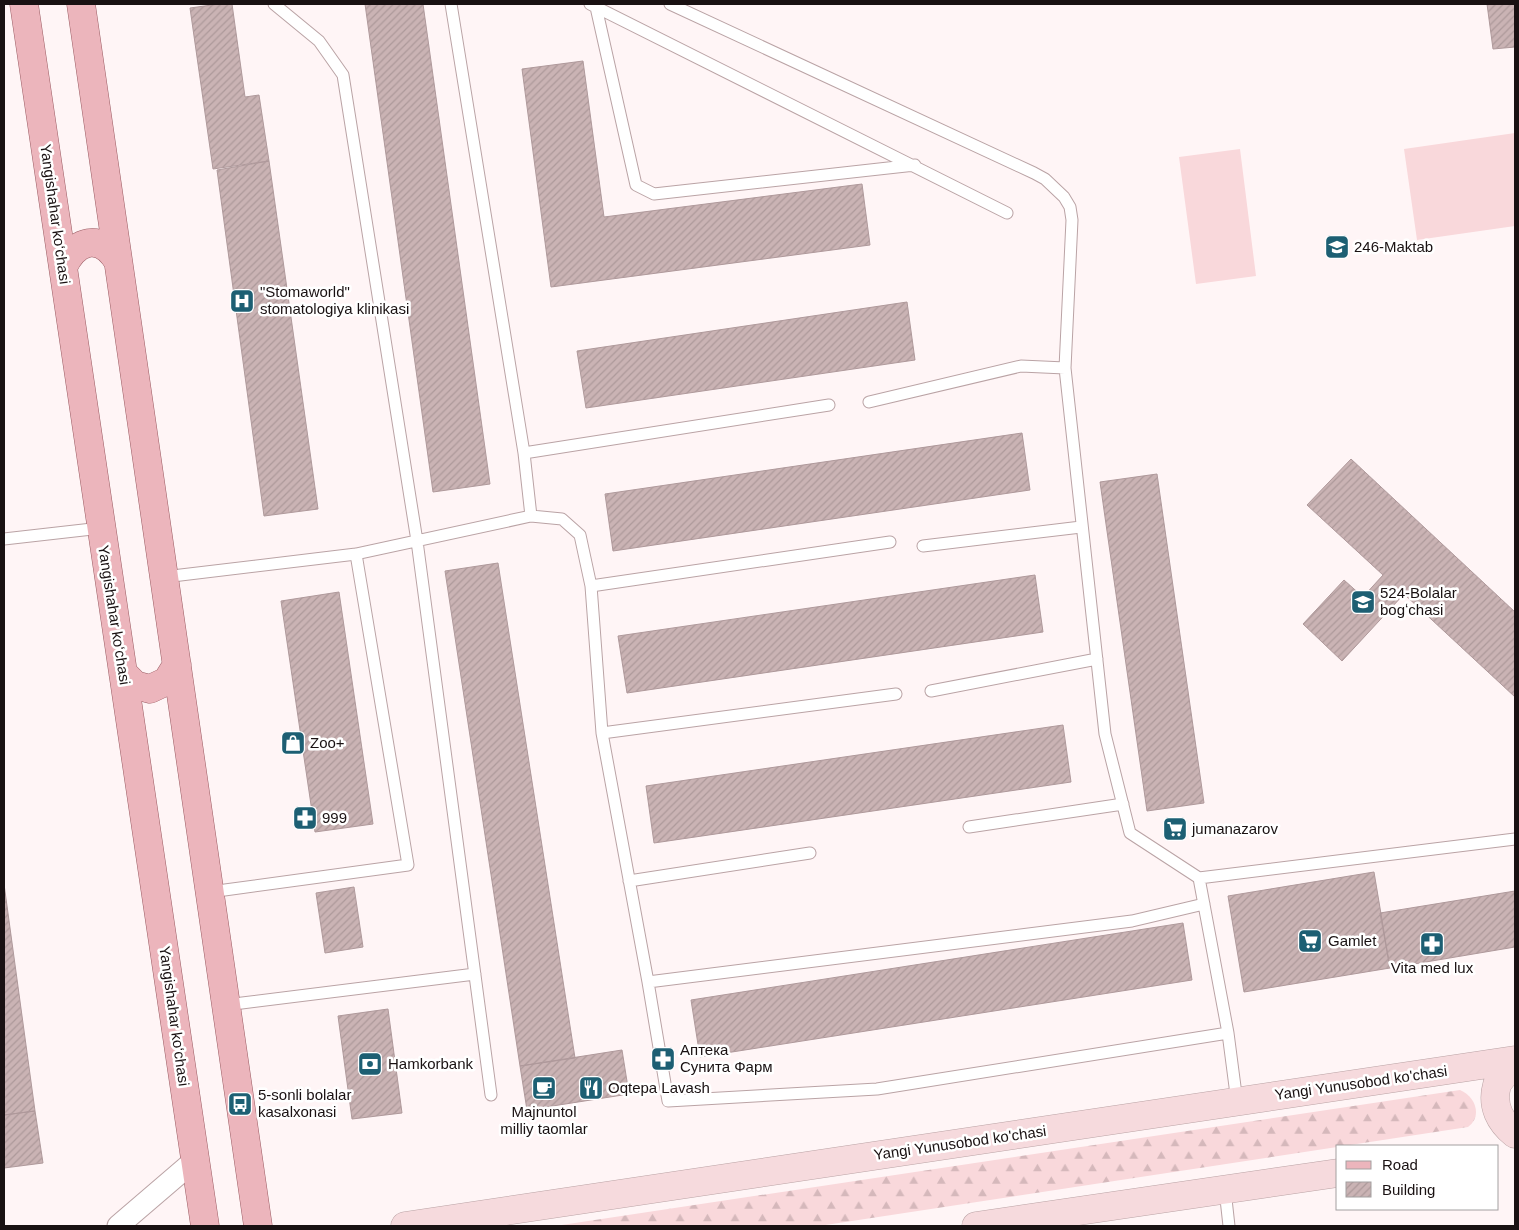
<svg xmlns="http://www.w3.org/2000/svg" width="1519" height="1230" viewBox="0 0 1519 1230" font-family="Helvetica,sans-serif">
	<style>
		.grass { fill: #f9d8db }
		.forest { fill: url(#forest-firs) }
		.building { fill: url(#building-hatch); stroke: #af999b }
		.lines { fill: none; stroke-linecap: round; stroke-linejoin: round }
		.service-casing { stroke: #baa3a5; stroke-width: 13 }
		.minor-casing { stroke: #baa3a5; stroke-width: 23 }
		.secondary-casing { stroke: #baa3a5; stroke-width: 29 }
		.primary-casing { stroke: #9a5c63; stroke-width: 29 }
		.service { stroke: #fff; stroke-width: 11 }
		.minor { stroke: #fff; stroke-width: 21 }
		.secondary { stroke: #f6dadd; stroke-width: 28 }
		.primary { stroke: #ecb5bc; stroke-width: 28 }
		.labels { text-anchor: middle; stroke-width: 5; stroke-linejoin: round; paint-order: stroke }
		.street-label { font-size: 15px; fill: #191112; stroke: #fff }
		.poi-label { font-size: 15px; fill: #191112; stroke: #fff; text-anchor: start }
	</style>
	<defs>
		<pattern id="forest-firs" width="22" height="20" patternUnits="userSpaceOnUse" patternTransform="scale(1.25)"><rect width="22" height="20" fill="#f9d8db"/><path d="M5 1l3.5 6h-7zM16 11l3.5 6h-7z" fill="#d5b8bb"/></pattern>
		<pattern id="building-hatch" width="6" height="6" patternUnits="userSpaceOnUse" patternTransform="scale(1.25)"><rect width="6" height="6" fill="#cab3b4"/><path d="M-1 1l2-2M0 6l6-6M5 7l2-2" fill="none" stroke="#ad999a"/></pattern>
	</defs>
	<rect width="100%" height="100%" fill="#fff5f6"/>
	<path class="grass" d="M1515,133V226L1417,240L1404,149Z
		M1240,149L1256,276L1196,284L1179,157Z"/>
	<path class="forest" d="M1460,1090C1475,1096 1483,1116 1468,1127L819,1226H555Z"/>
	<path class="building" d="M219,4H232L245,97L259,95L269,161L213,169L190,8Z
		M365,4H423L490,484L433,492Z
		M1487,4H1515V47L1493,49Z
		M583,61L604,217L862,184L870,245L551,287L522,69Z
		M269,161L318,509L264,516L217,170Z
		M907,302L915,360L586,408L577,351Z
		M1022,433L1030,490L613,551L605,494Z
		M1351,459L1515,612V697L1404,594L1342,661L1303,624L1344,580L1363,597L1383,575L1307,505Z
		M1157,474L1204,803L1147,811L1100,482Z
		M498,563L575,1058L520,1066L445,571Z
		M1035,575L1043,632L627,693L618,636Z
		M339,592L373,824L315,832L281,601Z
		M1063,725L1071,782L654,843L646,786Z
		M1374,872L1390,968L1244,992L1228,896Z
		M4,884L35,1111L4,1115Z
		M354,887L363,947L325,953L316,893Z
		M1515,891V947L1390,968L1380,913Z
		M1183,923L1192,980L700,1057L691,1000Z
		M388,1009L402,1113L352,1119L338,1016Z
		M622,1050L629,1094L527,1110L520,1066Z
		M35,1111L43,1163L4,1168V1115Z"/>
	<g class="lines">
		<defs>
			<path id="service" d="M274,4L319,41L343,75L417,541L491,1095
				M451,4L524,453L531,516
				M590,4L1007,213
				M670,4L1034,173L1045,179L1064,197L1070,207L1072,220L1065,368L1105,734L1130,833L1199,878L1228,1033L1237,1102
				M596,7L636,185L654,194L915,165
				M869,402L1021,366L1065,368
				M524,453L829,405
				M4,539L101,528
				M923,546L1081,527
				M164,577L356,554L531,516L562,519L580,535L591,586L602,733L648,982L668,1101L877,1089L1228,1033
				M591,586L890,542
				M931,691L1097,659
				M602,733L896,694
				M969,827L1123,804
				M1199,878L1515,839
				M629,881L810,853
				M210,892L408,865L356,554
				M648,982L1132,921L1204,904
				M226,1005L475,974
				M1225,1190L1229,1226"/>
			<path id="minor" d="M118,1226L195,1160"/>
			<path id="secondary" d="M1515,1063C1510,1069 1500,1078 1497,1085C1491,1106 1500,1122 1515,1134
				M405,1226L1515,1060
				M976,1226L1338,1173"/>
			<path id="primary" d="M24,4L205,1226
				M81,4L258,1226
				M63,267C76,240 100,232 118,261
				M123,673L135,685L150,689L167,681L177,665"/>
		</defs>
		<use href="#service" class="service-casing"/>
		<use href="#minor" class="minor-casing"/>
		<use href="#secondary" class="secondary-casing"/>
		<use href="#primary" class="primary-casing"/>
		<use href="#service" class="service"/>
		<use href="#minor" class="minor"/>
		<use href="#secondary" class="secondary"/>
		<use href="#primary" class="primary"/>
	</g>
	<defs>
		<symbol id="school-square" viewBox="-11 -11 22 22"><rect x="-9" y="-9" width="18" height="18" rx="4" fill="#1d5f73" stroke="#fff"/><path d="M0-5L7-2L0 1L-7-2ZM-4 1L0 2.5L4 1V4Q0 6-4 4Z" fill="#fff"/></symbol>
		<symbol id="hospital-square" viewBox="-11 -11 22 22"><rect x="-9" y="-9" width="18" height="18" rx="4" fill="#1d5f73" stroke="#fff"/><path d="M-5-5h3v3.5h4V-5h3V5h-3V1.5h-4V5h-3Z" fill="#fff"/></symbol>
		<symbol id="shop-square" viewBox="-11 -11 22 22"><rect x="-9" y="-9" width="18" height="18" rx="4" fill="#1d5f73" stroke="#fff"/><path d="M-5-2.5h2.3a2.7 3.5 0 0 1 5.4 0H5L5.5 6h-11ZM-1.5-2.5h3a1.5 2.3 0 0 0-3 0Z" fill="#fff"/></symbol>
		<symbol id="pharmacy-square" viewBox="-11 -11 22 22"><rect x="-9" y="-9" width="18" height="18" rx="4" fill="#1d5f73" stroke="#fff"/><path d="M-2-6h4v4h4v4h-4v4h-4v-4h-4v-4h4Z" fill="#fff"/></symbol>
		<symbol id="supermarket-square" viewBox="-11 -11 22 22"><rect x="-9" y="-9" width="18" height="18" rx="4" fill="#1d5f73" stroke="#fff"/><path d="M-6-5.5h2.5l.6 2H6L4.5 2H-2.5L-4.4-4H-6ZM-1.5 3.2a1.3 1.3 0 1 0 .1 0ZM3 3.2a1.3 1.3 0 1 0 .1 0Z" fill="#fff"/></symbol>
		<symbol id="bank-square" viewBox="-11 -11 22 22"><rect x="-9" y="-9" width="18" height="18" rx="4" fill="#1d5f73" stroke="#fff"/><path d="M-6-4H6V4H-6ZM0-2.3a2.3 2.3 0 1 0 0 4.6a2.3 2.3 0 1 0 0-4.6Z" fill="#fff"/></symbol>
		<symbol id="cafe-square" viewBox="-11 -11 22 22"><rect x="-9" y="-9" width="18" height="18" rx="4" fill="#1d5f73" stroke="#fff"/><path d="M-5.5-4.5H6V0H3Q3 3.5 0 3.5H-2.5Q-5.5 3.5-5.5 0ZM3-3.2v2h1.7v-2ZM-6 4.5H4V6H-6Z" fill="#fff"/></symbol>
		<symbol id="restaurant-square" viewBox="-11 -11 22 22"><rect x="-9" y="-9" width="18" height="18" rx="4" fill="#1d5f73" stroke="#fff"/><path d="M-5-6h1v4h1v-4h1v4h1v-4h1v5L-1.5 .5V6h-2V.5L-5-1ZM5-6V6H3V1.5H1.5Q1.5-4 5-6Z" fill="#fff"/></symbol>
		<symbol id="bus-square" viewBox="-11 -11 22 22"><rect x="-9" y="-9" width="18" height="18" rx="4" fill="#1d5f73" stroke="#fff"/><path d="M-5-6H5V4H4V6H2V4H-2V6H-4V4H-5ZM-3.5-4V0h7V-4ZM-3.5 1.2v1.5H-2V1.2ZM2 1.2v1.5H3.5V1.2Z" fill="#fff"/></symbol>
	</defs>
	<g fill-rule="evenodd">
		<use href="#school-square" x="1323" y="233" width="28" height="28"/>
		<use href="#hospital-square" x="228" y="287" width="28" height="28"/>
		<use href="#school-square" x="1349" y="588" width="28" height="28"/>
		<use href="#shop-square" x="279" y="729" width="28" height="28"/>
		<use href="#pharmacy-square" x="291" y="804" width="28" height="28"/>
		<use href="#supermarket-square" x="1161" y="815" width="28" height="28"/>
		<use href="#supermarket-square" x="1296" y="927" width="28" height="28"/>
		<use href="#pharmacy-square" x="1418" y="930" width="28" height="28"/>
		<use href="#pharmacy-square" x="649" y="1045" width="28" height="28"/>
		<use href="#bank-square" x="356" y="1050" width="28" height="28"/>
		<use href="#cafe-square" x="530" y="1074" width="28" height="28"/>
		<use href="#restaurant-square" x="577" y="1074" width="28" height="28"/>
		<use href="#bus-square" x="226" y="1090" width="28" height="28"/>
	</g>
	<g class="labels">
		<g class="street-label">
			<text transform="translate(55 214) rotate(82)" y="5">Yangishahar ko‘chasi</text>
			<text transform="translate(114 615) rotate(81)" y="5">Yangishahar ko‘chasi</text>
			<text transform="translate(174 1016) rotate(82)" y="5">Yangishahar ko‘chasi</text>
			<text transform="translate(1361 1083) rotate(-8)" y="5">Yangi Yunusobod ko'chasi</text>
			<text transform="translate(960 1143) rotate(-8)" y="5">Yangi Yunusobod ko'chasi</text>
		</g>
		<g class="poi-label">
			<text x="1354" y="252">246-Maktab</text>
			<text x="260" y="297">"Stomaworld"<tspan x="260" dy="17">stomatologiya klinikasi</tspan></text>
			<text x="1380" y="598">524-Bolalar<tspan x="1380" dy="17">bogʻchasi</tspan></text>
			<text x="310" y="748">Zoo+</text>
			<text x="322" y="823">999</text>
			<text x="1192" y="834">jumanazarov</text>
			<text x="1328" y="946">Gamlet</text>
			<text x="1432" y="973" text-anchor="middle">Vita med lux</text>
			<text x="680" y="1055">Аптека<tspan x="680" dy="17">Сунита Фарм</tspan></text>
			<text x="388" y="1069">Hamkorbank</text>
			<text x="608" y="1093">Oqtepa Lavash</text>
			<text x="258" y="1100">5-sonli bolalar<tspan x="258" dy="17">kasalxonasi</tspan></text>
			<text x="544" y="1117" text-anchor="middle">Majnuntol<tspan x="544" dy="17">milliy taomlar</tspan></text>
		</g>
	</g>
	<rect width="1519" height="1230" fill="none" stroke="#191112" stroke-width="10"/>
	<rect x="1336" y="1145" width="162" height="65" fill="#ffffff" stroke="#a3a0a0"/>
	<rect x="1346" y="1161" width="25" height="8" fill="#ecb5bc" stroke="#a3a0a0"/>
	<text x="1382" y="1170" font-size="15" fill="#191112">Road</text>
	<rect x="1346" y="1182" width="25" height="15" fill="url(#building-hatch)" stroke="#a3a0a0"/>
	<text x="1382" y="1195" font-size="15" fill="#191112">Building</text>
</svg>
